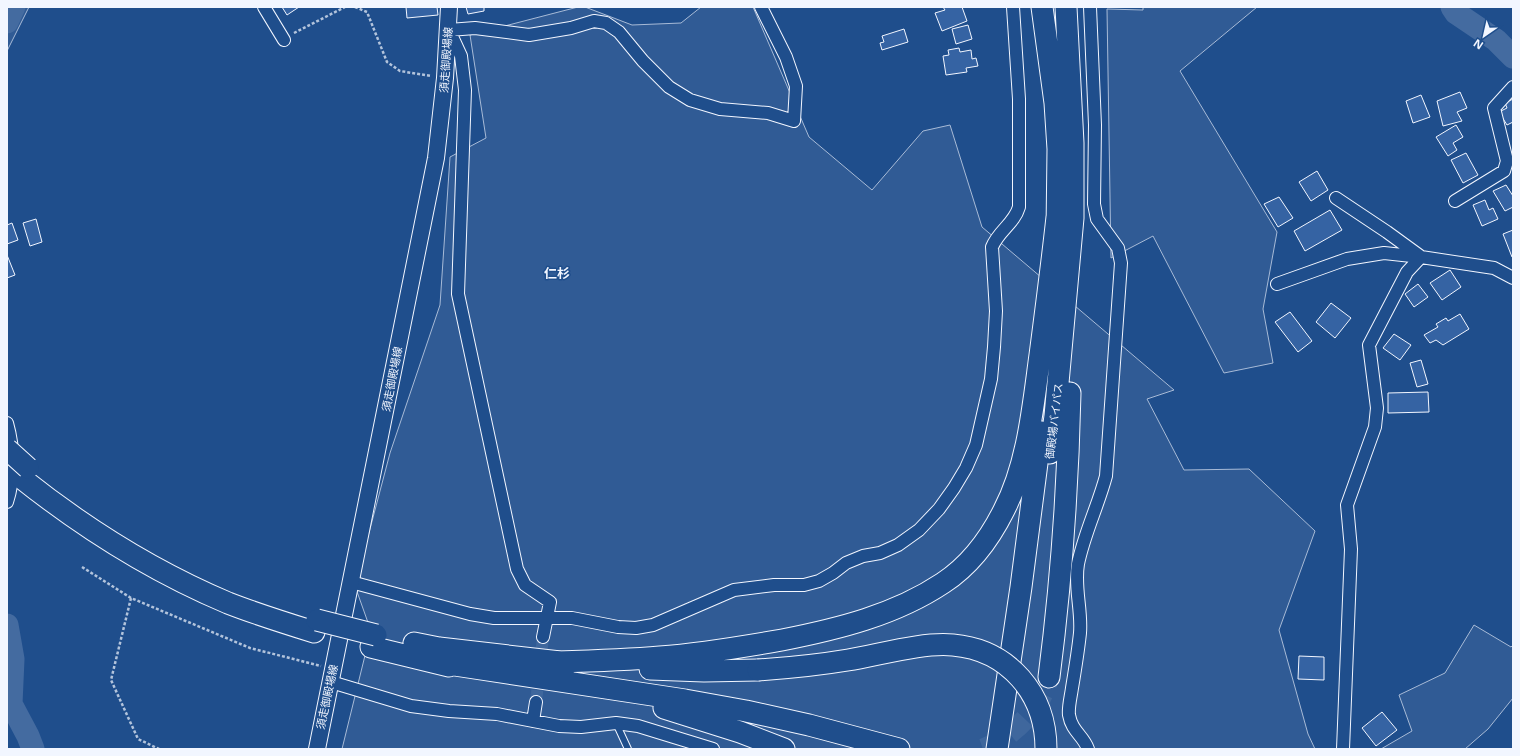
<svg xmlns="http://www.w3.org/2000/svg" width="1520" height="756" viewBox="0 0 1520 756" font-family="'Open Sans','Noto Sans JP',sans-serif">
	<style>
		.built { fill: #305b95; stroke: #a8bbd7 }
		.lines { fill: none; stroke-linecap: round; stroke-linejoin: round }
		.river { stroke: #446ba0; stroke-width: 23 }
		.building { fill: #3563a3; stroke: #f2f6ff }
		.minor-tunnel { stroke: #3f679d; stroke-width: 12; stroke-dasharray: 12 6; stroke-linecap: butt }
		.motorway-tunnel { stroke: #3f679d; stroke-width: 21; stroke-dasharray: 21 10; stroke-linecap: butt }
		.service-casing { stroke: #f2f6ff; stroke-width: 8 }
		.minor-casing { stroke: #f2f6ff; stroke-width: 14 }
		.secondary-casing { stroke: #f2f6ff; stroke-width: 18 }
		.motorway-casing { stroke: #f2f6ff; stroke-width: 23 }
		.path { stroke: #b3c4dc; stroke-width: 2.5; stroke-dasharray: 3 2; stroke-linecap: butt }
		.service { stroke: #1f4e8c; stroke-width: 6 }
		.minor { stroke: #1f4e8c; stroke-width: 12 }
		.secondary { stroke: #1f4e8c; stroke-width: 16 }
		.motorway { stroke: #1f4e8c; stroke-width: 21 }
		.motorway-bridge-casing { stroke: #f2f6ff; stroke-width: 23; stroke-linecap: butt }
		.motorway-bridge { stroke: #1f4e8c; stroke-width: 21 }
		.labels { text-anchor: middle; stroke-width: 3; stroke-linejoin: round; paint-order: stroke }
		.street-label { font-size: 11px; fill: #f2f6ff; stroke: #1f4e8c }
		.quarter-label { font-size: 13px; font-weight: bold; fill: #f2f6ff; stroke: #1f4e8c }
	</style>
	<rect width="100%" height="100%" fill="#1f4e8c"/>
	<path class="built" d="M7,7H29L7,51Z
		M578,7H585L632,25L681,23L701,7H753L809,137L872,190L923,131L950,125L982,227L1174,390L1147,399L1184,470L1249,469L1315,531L1279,630L1308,734L1315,749H342L371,631L355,586L390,453L440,305L450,157L486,138L470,35Z
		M1143,7H1257L1180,71L1277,232L1263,309L1273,363L1224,373L1153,236L1111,258L1107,9L1143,10Z
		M1474,625L1511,647L1513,645V698L1488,729L1465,749H1381L1412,731L1399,695L1445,673Z"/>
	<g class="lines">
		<path class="river" d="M1452,7L1456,13L1496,40L1513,57
			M7,22L14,7
			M7,625L13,659L11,704L28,736L33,749"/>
	</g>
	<path class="building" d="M282,7H299L287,15Z
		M406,7H437L438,15L407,18Z
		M466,7H484V11L468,14Z
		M943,7H962L967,21L942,31L935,13L945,10Z
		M968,25L972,39L956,44L952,29Z
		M904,29L908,42L882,50L880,43L884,42L882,36Z
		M959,48L960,52L971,50L972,59L976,58L978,66L966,68L967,72L946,75L943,56L949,55L948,50Z
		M1460,92L1467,108L1457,112L1462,121L1443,126L1437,101Z
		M1421,95L1430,117L1413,123L1406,101Z
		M1513,99V122L1507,125L1499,112L1507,108L1505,103Z
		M1456,125L1463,137L1453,143L1457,150L1448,156L1436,137Z
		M1466,153L1478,175L1463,183L1451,160Z
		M1317,171L1328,190L1311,201L1299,182Z
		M1506,185L1513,196V207L1505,211L1493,191Z
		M1279,197L1293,218L1278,227L1264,204Z
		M1485,200L1489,210L1493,208L1498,219L1482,226L1473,205Z
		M1330,210L1342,230L1305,251L1294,231Z
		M36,219L42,242L30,246L23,223Z
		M12,223L18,240L7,244V225Z
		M1513,230V256L1512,257L1503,234Z
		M7,255L15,275L7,278Z
		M1450,270L1461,287L1442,300L1430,283Z
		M1418,284L1428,297L1414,307L1405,294Z
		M1331,303L1351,318L1335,338L1316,322Z
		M1290,312L1312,341L1298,352L1275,322Z
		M1460,314L1469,329L1443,345L1436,340L1430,343L1424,335L1438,327L1436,324L1446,318L1448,321Z
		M1394,334L1411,345L1400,360L1383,348Z
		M1421,360L1428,384L1417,387L1410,363Z
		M1428,392L1429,412L1388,413V393Z
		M1299,656L1324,657V680L1298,679Z
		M1382,712L1397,730L1376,746L1362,728Z"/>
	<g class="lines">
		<path class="minor-tunnel" d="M536,702L543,637"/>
		<path class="motorway-tunnel" d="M983,749C1005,741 1033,716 1042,695C1045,689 1047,683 1049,677"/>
		<defs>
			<path id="service" d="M616,723L628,749"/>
			<path id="minor" d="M264,7L284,40
				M1336,198L1387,232L1420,256
				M1455,201L1504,171L1507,161L1494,108L1513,87
				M1277,284L1347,259L1384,253L1421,257
				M7,423C14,448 15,478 7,502
				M351,582L470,614L494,618H572L618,627L636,628L653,625L734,590L774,585H804L819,581L833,573L846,563L863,556L880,553L898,545L919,530L939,509L954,488L966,468L976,445L991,379L994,347L996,311L992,247C999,230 1014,224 1019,207V99L1013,7
				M543,637L550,602L525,585L517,569L458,294L465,90L461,56L449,30L475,28L529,35L571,28L594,21L606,23L619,32L643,61L669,87L690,100L720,109L768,113L794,121L796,86L786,57L761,7
				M331,682L411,706L449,711L497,714L559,726L581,727L616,723L638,726L713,749
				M533,721L536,702
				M1088,749C1083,735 1072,732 1069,715C1068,707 1071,696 1072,688C1075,670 1078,652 1080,633C1082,610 1074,587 1078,564C1084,534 1098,506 1106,476L1121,263L1118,248L1097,219L1094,204L1095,125L1090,7
				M1343,749L1351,549L1347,505L1375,427L1377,408L1369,345L1407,272L1421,257L1494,268L1513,278"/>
			<path id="secondary" d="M317,749L436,158L445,78L449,7"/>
			<path id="motorway" d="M1042,7L1055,103L1058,149L1057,231
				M1050,453L1055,416L1073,218V143L1066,7
				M20,477C84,528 152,571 228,603C256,614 285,623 314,632
				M414,643L439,648L569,663
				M371,647L449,666
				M435,662L685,700L746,711L809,725L899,749
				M556,662C591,661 626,660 660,657C701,654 742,647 782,640C838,629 895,615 943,583C969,566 990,538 1004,510C1028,464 1033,406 1040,355C1046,309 1052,263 1057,217
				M650,669L704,671L758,670
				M1049,677C1061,583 1068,487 1070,393
				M664,708L740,732L784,749
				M997,749L1021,587L1041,432"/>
		</defs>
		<use href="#service" class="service-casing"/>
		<use href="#minor" class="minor-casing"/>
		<use href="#secondary" class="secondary-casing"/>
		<use href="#motorway" class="motorway-casing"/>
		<path class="path" d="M355,7L367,12L387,62L400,71L431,76
			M294,33L345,7
			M82,567L131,598L250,648L321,666
			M131,598L111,680L138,739L159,749"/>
		<use href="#service" class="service"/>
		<use href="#minor" class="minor"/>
		<use href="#secondary" class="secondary"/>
		<use href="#motorway" class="motorway"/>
		<defs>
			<path id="motorway-bridge" d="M7,449L28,468
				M317,620L376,635
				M758,670C788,668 818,665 848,660C879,655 922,642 953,645C1009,650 1046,694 1046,749"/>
		</defs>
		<use href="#motorway-bridge" class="motorway-bridge-casing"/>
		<use href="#motorway-bridge" class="motorway-bridge"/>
	</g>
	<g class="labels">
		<g class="street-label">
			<text transform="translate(446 60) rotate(-86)" y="4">須走御殿場線</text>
			<text transform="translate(392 379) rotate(-79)" y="4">須走御殿場線</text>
			<text transform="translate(1054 421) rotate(-83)" y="4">御殿場バイパス</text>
			<text transform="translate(327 697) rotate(-78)" y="4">須走御殿場線</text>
		</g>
		<g class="quarter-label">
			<text x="557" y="278">仁杉</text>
		</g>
	</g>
	<rect width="1520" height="756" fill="none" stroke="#f2f6ff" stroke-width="16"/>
	<g transform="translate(1484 36) rotate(214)" stroke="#1f4e8c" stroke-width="3" paint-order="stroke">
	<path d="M0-3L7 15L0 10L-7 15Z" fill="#f2f6ff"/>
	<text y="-6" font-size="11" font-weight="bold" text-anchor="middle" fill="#f2f6ff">N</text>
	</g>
</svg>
